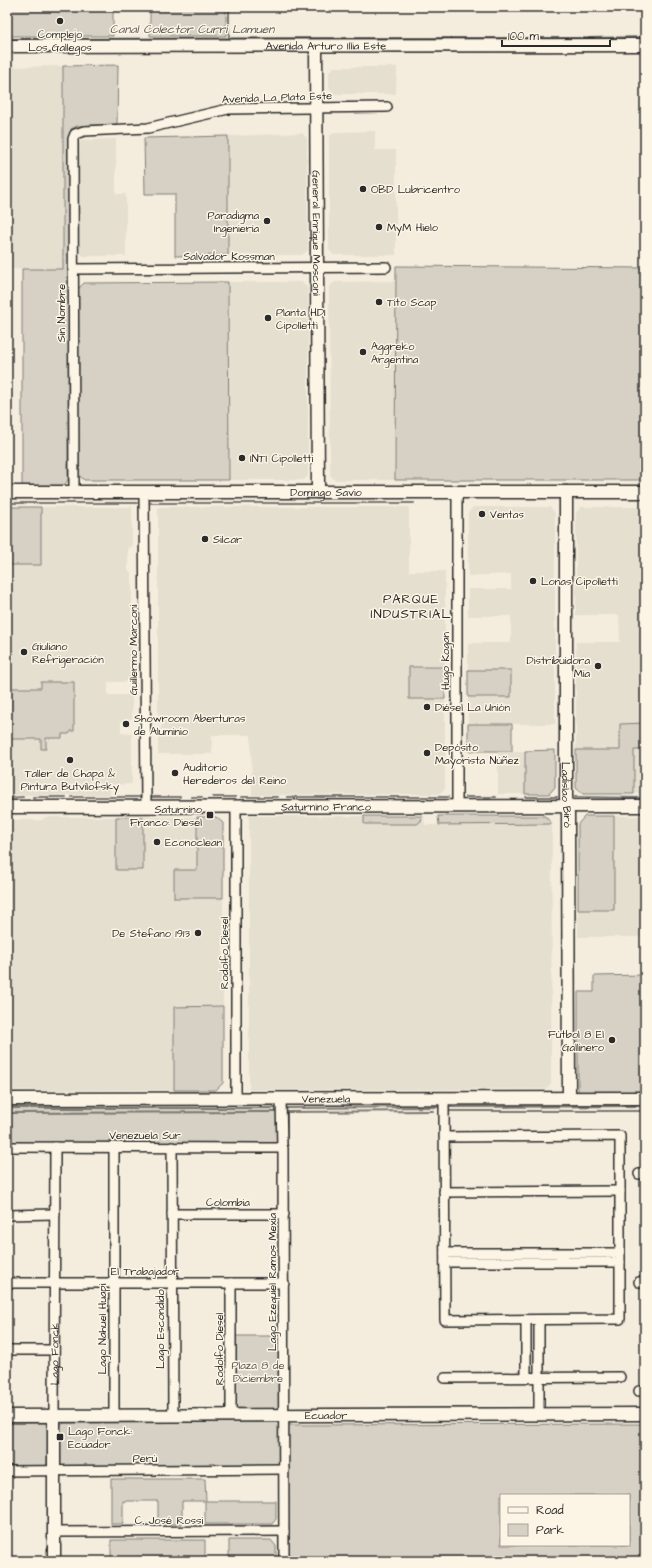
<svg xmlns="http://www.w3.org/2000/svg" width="652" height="1568" viewBox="0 0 652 1568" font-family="'Architects Daughter',sans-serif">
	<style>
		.built { fill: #e5dfd0 }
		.green { fill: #d6d1c4; stroke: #807e78; fill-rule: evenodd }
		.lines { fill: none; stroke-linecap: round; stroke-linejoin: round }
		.stream { stroke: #7a7771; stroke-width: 2 }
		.street-casing { stroke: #2b2b2b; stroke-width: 12 }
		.secondary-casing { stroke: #2b2b2b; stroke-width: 15 }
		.street { stroke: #fcf5e5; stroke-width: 9 }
		.secondary { stroke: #fcf5e5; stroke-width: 12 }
		.poi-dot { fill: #2b2b2b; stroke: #fcf5e5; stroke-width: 1.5 }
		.labels { text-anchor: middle; stroke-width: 3; stroke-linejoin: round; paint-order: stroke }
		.poi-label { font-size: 11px; fill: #2b2b2b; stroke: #fcf5e5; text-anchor: start }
		.street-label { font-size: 11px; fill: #2b2b2b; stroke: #fcf5e5 }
		.park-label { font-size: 11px; fill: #565451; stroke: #fcf5e5 }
		.water-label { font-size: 12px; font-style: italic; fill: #595754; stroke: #fcf5e5 }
		.quarter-label { font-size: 13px; letter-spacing: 1px; fill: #2b2b2b; stroke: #fcf5e5 }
	</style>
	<rect width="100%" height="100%" fill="#f4edde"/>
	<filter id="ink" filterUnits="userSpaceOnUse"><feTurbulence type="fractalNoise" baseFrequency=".025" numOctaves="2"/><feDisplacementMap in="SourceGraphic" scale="8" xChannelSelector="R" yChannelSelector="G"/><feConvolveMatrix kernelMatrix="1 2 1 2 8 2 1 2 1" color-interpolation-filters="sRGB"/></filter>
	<g filter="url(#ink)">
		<path class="built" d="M63,66V269H7V67Z
			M334,67H397L396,94H335L329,88V72Z
			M375,131V150H396V255H334L329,250V137L334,132Z
			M302,133L307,138L308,250L302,255H228V136Z
			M116,139V194H126V256H83L78,250L77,146L82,140Z
			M396,281L395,480H335L330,475L329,287L335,282Z
			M228,282H302L308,288V476L304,480H229Z
			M41,507H132V545L128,549V570L132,574V682H108V695H132V719H126L125,721L121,722V733L132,734V784L110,785V795H7V739H41L46,749V738H62V734L74,731L41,682V688H7V565H41Z
			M158,507H409V571H445V666L409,667V698L445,699V788L439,794L252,795L251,735H212V754H158V735L164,719L158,714Z
			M473,507H550L555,513V724H468V697H511V670H468V643H511V616H468V589H511V574L468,576V513Z
			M581,507H645V723L620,724V750H576V642H620L619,615H576V513Z
			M634,750H645V794H634Z
			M498,751H525V794H498Z
			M249,816H364V824H417L421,821L422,816H424L425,825H438L440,823L552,824L551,1083L546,1089L249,1090Z
			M614,816H645V937H578V910H614Z
			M45,817H116V870H143V817H197V870L174,898H223V1006L174,1008V1090H7V818L9,820H42Z"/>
		<path class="green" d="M7,7H113V36H7Z
			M150,7H226V36H150Z
			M118,65L117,124L77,126L71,129L69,137L68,480L62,488L22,489V269H63V66Z
			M228,136V255L175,256V194H145L144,138Z
			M396,266L645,268V480H395Z
			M228,282L229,480H84L78,474V289L84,283Z
			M7,507H41V565H7Z
			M409,667H445V699H409Z
			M468,670H511V697H468Z
			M41,682H74V731H71L69,734H62V738H46V749H41V739H7V688H41Z
			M645,723V750H634V794H583L576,788V750H620V724Z
			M468,724H512V751H468Z
			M555,750V787L549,794H525V751Z
			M364,816H422L421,821L417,824H364Z
			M438,816H545L552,824L439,825Z
			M585,816H614V910H578V824Z
			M116,817H143V870H116Z
			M197,817H216L223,823V898H174V870H197Z
			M645,975V1097H578V992H594V976Z
			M223,1006V1083L216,1090H174V1007Z
			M283,1105V1143H7V1106Z
			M235,1336H282L280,1410L236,1408Z
			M276,1422L279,1423V1465L62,1466L60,1465V1426L64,1423Z
			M7,1423H44L48,1425L47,1466L7,1467Z
			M645,1424V1561H287V1425ZM501,1495H629V1545H501Z
			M111,1479H205L206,1501H276V1519L272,1524H205V1501H182V1524H158V1501H123V1524H111Z
			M111,1540H205V1561H111Z
			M229,1540H271L276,1546V1561H229Z"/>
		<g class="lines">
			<path class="stream" d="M229,38V7
				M343,38H581
				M589,38L645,37
				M7,39H45
				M50,39L334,38
				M7,52H73
				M77,52H220
				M393,52L645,51
				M7,503H137
				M151,503H414
				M33,797H66
				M72,797H140
				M152,797H180
				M191,797H202
				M213,797H236
				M241,797H278
				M287,797H448
				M466,797H496
				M526,797H557
				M575,797L645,798
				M7,798L23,797
				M447,1107L645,1106
				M7,1108H278
				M284,1108L440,1107
				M449,1111H645
				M286,1112L433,1111
				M7,1113L277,1112
				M287,1148V1112
				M543,1408H645
				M287,1409L535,1408
				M287,1421L645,1420"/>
			<defs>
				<g id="street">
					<path d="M73,269L386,267"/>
					<path d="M74,492L73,139L75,134L84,131L148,128L228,109L387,107"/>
					<path d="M144,492L146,807"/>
					<path d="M457,806V492"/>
					<path d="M236,807V1099"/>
					<path d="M444,1098L445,1320L620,1319V1136L444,1137"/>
					<path d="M281,1099L282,1147"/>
					<path d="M7,1147L283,1148L284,1561"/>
					<path d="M114,1147V1416"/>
					<path d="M172,1147L173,1415"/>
					<path d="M639,1174H645"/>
					<path d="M444,1192L620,1191"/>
					<path d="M172,1214H284"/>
					<path d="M7,1215L55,1214"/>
					<path d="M445,1253H620"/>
					<path d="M445,1262H620"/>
					<path d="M639,1282H645"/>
					<path d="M7,1283H284"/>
					<path d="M231,1283V1415"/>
					<path d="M526,1320V1377"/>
					<path d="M539,1320V1414"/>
					<path d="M7,1350H54"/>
					<path d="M445,1378L620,1377"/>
					<path d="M639,1391H645"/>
					<path id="s1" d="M54,1416L55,1147"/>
					<path d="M7,1471L284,1469"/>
					<path d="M54,1532L284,1531"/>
				</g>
				<g id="secondary">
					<path id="s2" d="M7,46L645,45"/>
					<path id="s3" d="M316,46L318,492"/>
					<path id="s4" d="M7,492H645"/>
					<path id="s5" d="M566,492V797L568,814L569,1098"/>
					<path id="s6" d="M7,807L645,806"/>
					<path id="s7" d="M7,1099L645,1098"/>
					<path id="s8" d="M7,1416L645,1414"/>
					<path d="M54,1416V1561"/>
				</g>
			</defs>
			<use href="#street" class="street-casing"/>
			<use href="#secondary" class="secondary-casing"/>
			<use href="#street" class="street"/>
			<use href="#secondary" class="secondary"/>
		</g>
	</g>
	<g class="poi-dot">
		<circle cx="60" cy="21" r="4"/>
		<circle cx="363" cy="189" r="4"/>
		<circle cx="267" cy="221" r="4"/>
		<circle cx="379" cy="227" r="4"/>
		<circle cx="379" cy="302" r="4"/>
		<circle cx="268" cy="318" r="4"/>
		<circle cx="363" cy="352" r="4"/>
		<circle cx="242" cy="458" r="4"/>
		<circle cx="482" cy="514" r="4"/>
		<circle cx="205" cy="539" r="4"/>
		<circle cx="533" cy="581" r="4"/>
		<circle cx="24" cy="652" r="4"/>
		<circle cx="598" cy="666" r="4"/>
		<circle cx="427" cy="707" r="4"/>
		<circle cx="126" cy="724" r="4"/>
		<circle cx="427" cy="753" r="4"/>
		<circle cx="70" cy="760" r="4"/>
		<circle cx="175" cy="773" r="4"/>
		<rect x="206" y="811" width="8" height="8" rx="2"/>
		<circle cx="157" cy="842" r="4"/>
		<circle cx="198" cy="933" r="4"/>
		<circle cx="612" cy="1040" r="4"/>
		<rect x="56" y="1433" width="8" height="8" rx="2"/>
	</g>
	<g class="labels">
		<g class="poi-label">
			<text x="60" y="38" text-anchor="middle">Complejo<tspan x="60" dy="13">Los Gallegos</tspan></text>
			<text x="371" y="193">OBD Lubricentro</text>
			<text x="259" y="219" text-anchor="end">Paradigma<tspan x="259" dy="13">Ingeniería</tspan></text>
			<text x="387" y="231">MyM Hielo</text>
			<text x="387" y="306">Tito Scap</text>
			<text x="276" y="316">Planta HDI<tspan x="276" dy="13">Cipolletti</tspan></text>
			<text x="371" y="350">Aggreko<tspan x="371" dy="13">Argentina</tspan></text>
			<text x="250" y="462">INTI Cipolletti</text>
			<text x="490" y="518">Ventas</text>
			<text x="213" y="543">Silcar</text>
			<text x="541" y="585">Lonas Cipolletti</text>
			<text x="32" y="650">Giuliano<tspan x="32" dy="13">Refrigeración</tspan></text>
			<text x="590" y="664" text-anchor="end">Distribuidora<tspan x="590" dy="13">Mía</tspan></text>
			<text x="435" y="711">Diésel La Unión</text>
			<text x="134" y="722">Showroom Aberturas<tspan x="134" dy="13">de Aluminio</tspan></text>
			<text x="435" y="751">Depósito<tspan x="435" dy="13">Mayorista Núñez</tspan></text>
			<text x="183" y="771">Auditorio<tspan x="183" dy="13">Herederos del Reino</tspan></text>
			<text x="70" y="777" text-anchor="middle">Taller de Chapa &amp;<tspan x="70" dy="13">Pintura Butvilofsky</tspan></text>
			<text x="202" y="813" text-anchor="end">Saturnino<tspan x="202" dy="13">Franco: Diesel</tspan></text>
			<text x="165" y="846">Econoclean</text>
			<text x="190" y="937" text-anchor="end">De Stefano 1913</text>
			<text x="604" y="1038" text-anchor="end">Fútbol 8 El<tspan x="604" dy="13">Gallinero</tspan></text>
			<text x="68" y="1435">Lago Fonck:<tspan x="68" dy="13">Ecuador</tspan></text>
		</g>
		<g class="street-label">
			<text dy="4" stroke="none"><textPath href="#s2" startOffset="319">Avenida Arturo Illia Este</textPath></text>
			<text transform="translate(277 97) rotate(-2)" y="4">Avenida La Plata Este</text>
			<text dy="4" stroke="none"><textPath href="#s3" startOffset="187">General Enrique Mosconi</textPath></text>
			<text x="229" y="260">Salvador Kossman</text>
			<text transform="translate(61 313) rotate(-90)" y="4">Sin Nombre</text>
			<text dy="4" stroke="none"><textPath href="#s4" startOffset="319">Domingo Savio</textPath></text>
			<text transform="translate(133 650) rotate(-90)" y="4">Guillermo Marconi</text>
			<text transform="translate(445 661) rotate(-90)" y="4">Hugo Kogan</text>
			<text dy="4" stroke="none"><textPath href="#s5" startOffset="303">Ladislao Biró</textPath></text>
			<text dy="4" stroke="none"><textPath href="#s6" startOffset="319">Saturnino Franco</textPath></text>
			<text transform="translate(224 953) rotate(-90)" y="4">Rodolfo Diesel</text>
			<text dy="4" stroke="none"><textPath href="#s7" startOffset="319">Venezuela</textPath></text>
			<text x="145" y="1139">Venezuela Sur</text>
			<text x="228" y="1206">Colombia</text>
			<text x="145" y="1275">El Trabajador</text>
			<text transform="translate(272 1282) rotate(-90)" y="4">Lago Ezequiel Ramos Mexía</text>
			<text transform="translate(102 1329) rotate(-90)" y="4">Lago Nahuel Huapi</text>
			<text transform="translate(160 1329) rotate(-90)" y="4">Lago Escondido</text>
			<text transform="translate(219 1349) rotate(-90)" y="4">Rodolfo Diesel</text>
			<text dy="4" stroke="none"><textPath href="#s1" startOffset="62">Lago Fonck</textPath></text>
			<text dy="4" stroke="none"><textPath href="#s8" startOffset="319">Ecuador</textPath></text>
			<text x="145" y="1462">Perú</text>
			<text x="169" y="1524">C. José Rossi</text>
		</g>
		<g class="park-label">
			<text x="258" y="1369">Plaza 8 de<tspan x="258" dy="13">Diciembre</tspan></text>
		</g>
		<g class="water-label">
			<text x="192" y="33">Canal Colector Curri Lamuen</text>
		</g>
		<g class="quarter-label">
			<text x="411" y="603">PARQUE<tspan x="411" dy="15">INDUSTRIAL</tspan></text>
		</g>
	</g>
	<rect width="652" height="1568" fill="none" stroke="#fcf5e5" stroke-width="24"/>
	<rect x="12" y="12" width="628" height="1544" fill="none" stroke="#2b2b2b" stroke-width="1.5" filter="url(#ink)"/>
	<rect x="500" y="1494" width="130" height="52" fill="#fcf5e5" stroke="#a8a49b"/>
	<rect x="508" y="1507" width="20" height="6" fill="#fcf5e5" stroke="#a8a49b"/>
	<text x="536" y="1514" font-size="12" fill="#2b2b2b">Road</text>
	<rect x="508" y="1524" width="20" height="12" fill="#d6d1c4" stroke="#a8a49b"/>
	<text x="536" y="1534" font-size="12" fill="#2b2b2b">Park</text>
	<path d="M502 40v6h108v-6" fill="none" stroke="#2b2b2b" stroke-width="2"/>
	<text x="508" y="40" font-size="12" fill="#2b2b2b" stroke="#fcf5e5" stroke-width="3" paint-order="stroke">100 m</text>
</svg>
